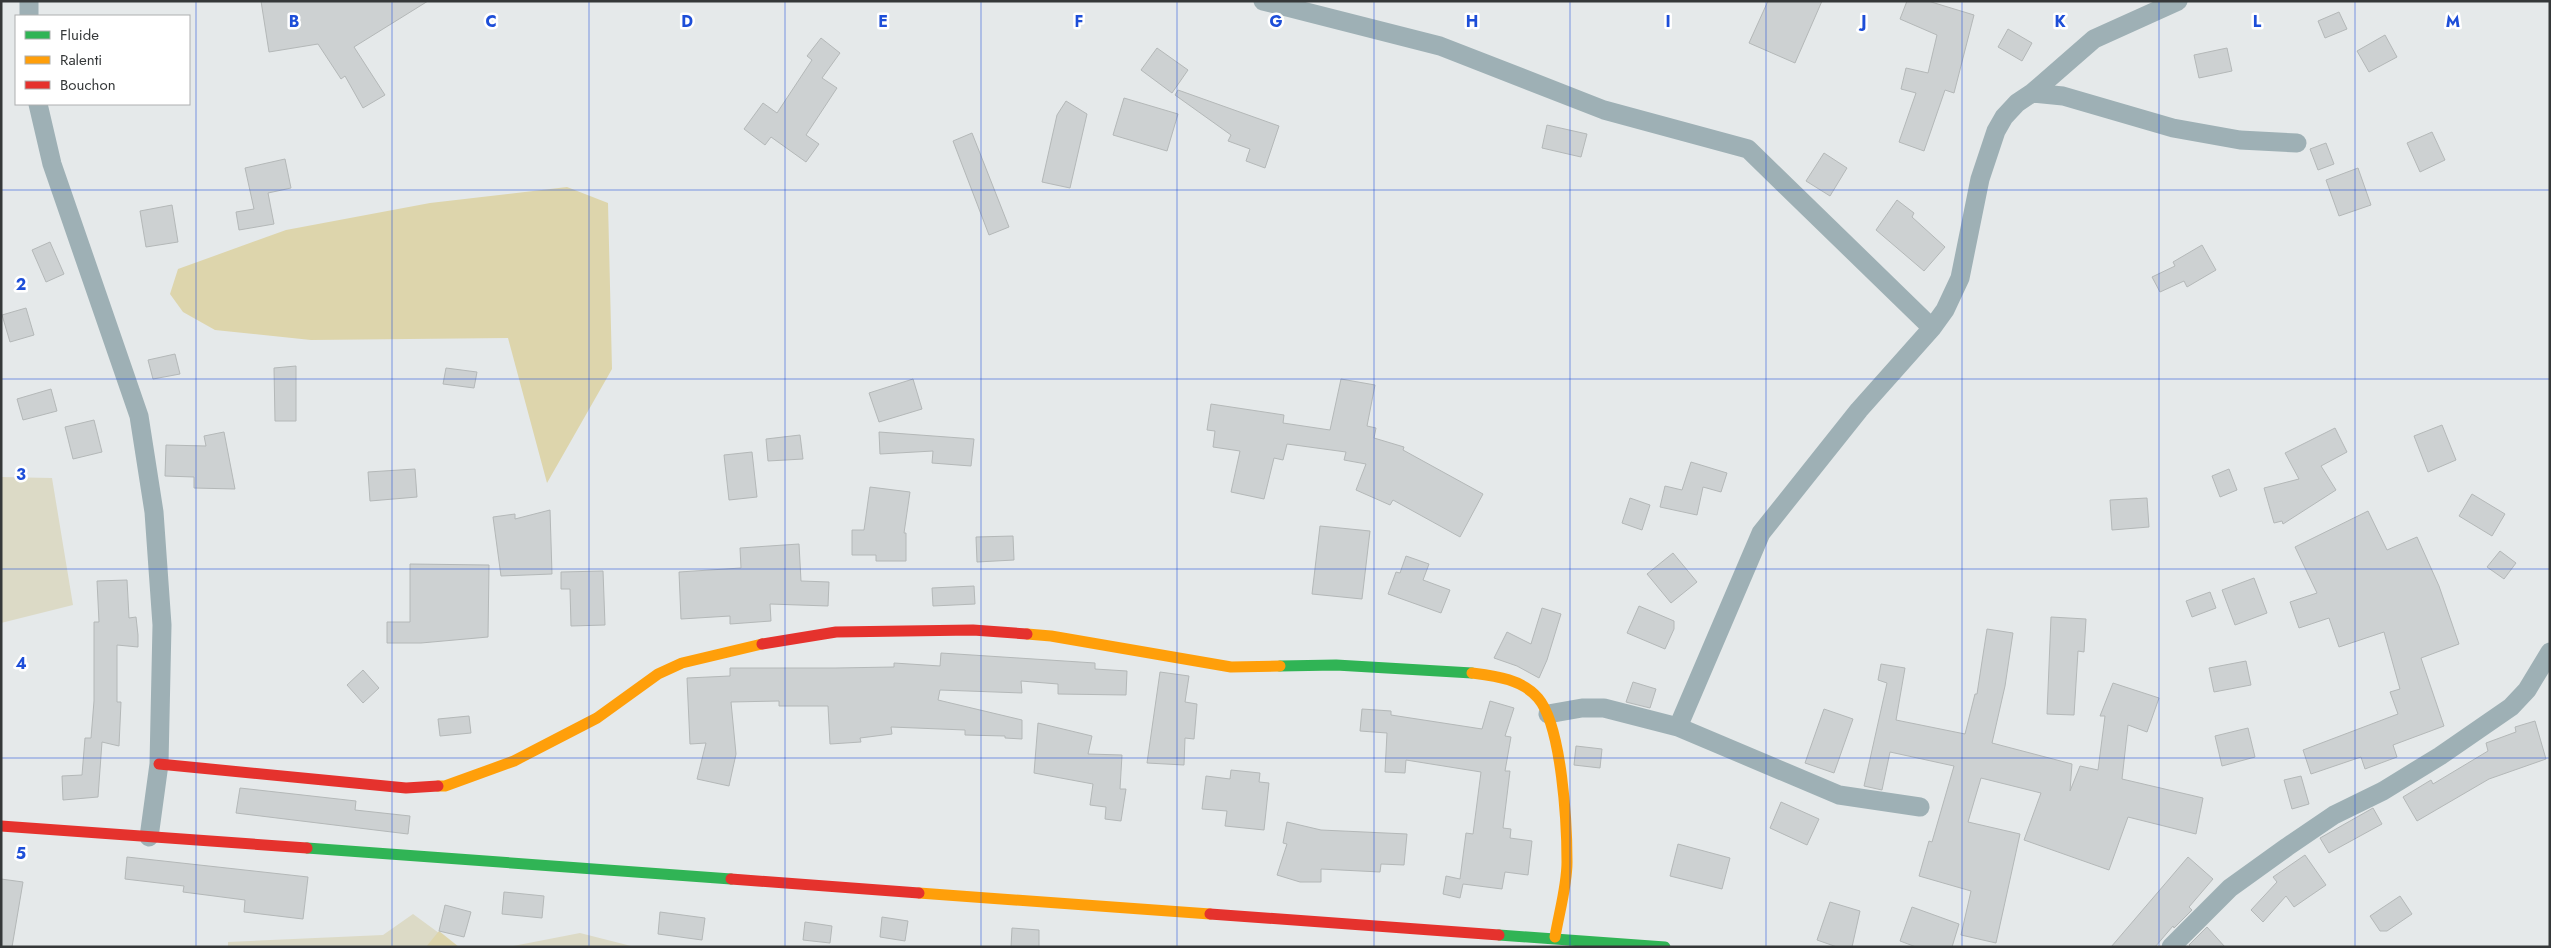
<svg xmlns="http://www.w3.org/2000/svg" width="2551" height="948" viewBox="0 0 2551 948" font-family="Jost,sans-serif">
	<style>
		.green { fill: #dcdac6 }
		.water { fill: #ddd5ac }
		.building { fill: #cdd1d2; stroke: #b4b8b8 }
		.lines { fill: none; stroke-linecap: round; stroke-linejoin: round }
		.street { stroke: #9eb0b5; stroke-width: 19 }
		.fast { stroke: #30b455; stroke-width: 11 }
		.slow { stroke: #ff9f0a; stroke-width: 11 }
		.jam { stroke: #e5322d; stroke-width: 11 }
		.grid { fill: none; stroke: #1d4ed8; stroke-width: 1; stroke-opacity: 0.55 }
		.grid-label { font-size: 16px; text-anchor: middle; font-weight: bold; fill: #1d4ed8; stroke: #fff; stroke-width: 5; stroke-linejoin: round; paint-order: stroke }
	</style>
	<rect width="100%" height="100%" fill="#e5e9ea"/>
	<path class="green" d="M1,477L52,478L73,605L1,623Z
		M413,914L458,947H228V942L383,935Z
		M580,933L635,947H508Z"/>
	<path class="water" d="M567,187L608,203L612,369L547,483L508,338L311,340L215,330L183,312L170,294L178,269L286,230L430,203Z
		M439,931L459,947H426Z"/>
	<path class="building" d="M261,1H428L354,47L385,95L363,108L345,76L341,79L318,44L269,52Z
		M1768,1H1822L1795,63L1749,43Z
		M1907,1H1928L1974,15L1954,93L1945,90L1924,151L1899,142L1916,93L1901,89L1906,68L1928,73L1937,35L1900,19Z
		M2339,12L2347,29L2325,38L2318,21Z
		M2008,29L2032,43L2022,61L1998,47Z
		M2385,35L2397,57L2369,72L2357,51Z
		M821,38L840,53L822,78L837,88L806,135L819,144L806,162L771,137L765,145L744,129L763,103L777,113L812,60L807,56Z
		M1157,48L1188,70L1172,93L1141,70Z
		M2227,48L2232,71L2199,78L2194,55Z
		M1178,90L1279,126L1265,168L1246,161L1250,149L1228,141L1231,135L1175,95Z
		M1124,98L1178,114L1167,151L1113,135Z
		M1066,101L1087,114L1070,188L1042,182L1057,115Z
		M1547,125L1587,134L1581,157L1542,148Z
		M2432,132L2445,160L2420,172L2407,143Z
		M972,133L1009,227L989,235L953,141Z
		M2326,143L2334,164L2318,170L2310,149Z
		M1824,153L1847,168L1830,196L1806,181Z
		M285,159L291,188L268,193L274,224L239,230L236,212L254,209L245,168Z
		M2358,168L2371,205L2339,216L2326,180Z
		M1897,200L1914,213L1912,217L1945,247L1924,271L1876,230Z
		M172,205L178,242L146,247L140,211Z
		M50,242L64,274L46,282L32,250Z
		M2202,245L2216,270L2187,287L2184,281L2160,292L2152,277L2175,266L2173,262Z
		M26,308L34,335L10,342L2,315Z
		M175,354L180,374L153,379L148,360Z
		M296,366V421H275L274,368Z
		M446,368L477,372L474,388L443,384Z
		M913,379L922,409L879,422L869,393Z
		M1341,379L1375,385L1367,426L1376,428L1374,438L1404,447L1403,450L1483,494L1460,537L1393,500L1390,505L1356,490L1366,464L1344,460L1346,452L1287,444L1283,460L1274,458L1264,499L1231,492L1240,451L1213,447L1215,431L1207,430L1211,404L1284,415L1283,423L1330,430Z
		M51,389L57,411L23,420L17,399Z
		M94,420L102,452L73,459L65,427Z
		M2442,425L2456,460L2428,472L2414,436Z
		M2335,428L2347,452L2321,466L2336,490L2283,524L2282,521L2274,523L2264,488L2299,479L2285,453Z
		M224,432L235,489L194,488V477L165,476L166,445L206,446L204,436Z
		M879,432L974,439L971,466L932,463L933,451L880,454Z
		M800,435L803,459L768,461L766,439Z
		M752,452L757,497L729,500L724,455Z
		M1691,462L1727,473L1721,492L1703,487L1697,515L1660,507L1665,486L1682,490Z
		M415,469L417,497L370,501L368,472Z
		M2229,469L2237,490L2220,497L2212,476Z
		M870,487L910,492L904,533H906V561H876V555H852V530H864Z
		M2472,494L2505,514L2492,536L2459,516Z
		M1630,498L1650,505L1642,530L1622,523Z
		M2147,498L2149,527L2112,530L2110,500Z
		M550,510L552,574L501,576L493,517L515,514V519Z
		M2368,511L2387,550L2417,537L2439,586L2459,644L2421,658L2444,726L2393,745L2397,757L2365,769L2361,757L2311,774L2303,750L2398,714L2390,692L2400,689L2384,632L2339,647L2329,618L2299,628L2290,602L2317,593L2295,547Z
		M1320,526L1370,531L1362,599L1312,594Z
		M1013,536L1014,560L977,562L976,537Z
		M799,544L801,581L829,582L828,606L770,604L771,621L730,624V616L681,619L679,572L741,568L740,548Z
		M2500,551L2516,563L2504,579L2487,567Z
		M1673,553L1697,582L1671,603L1647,574Z
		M1406,556L1429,564L1423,580L1450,590L1441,613L1388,594L1396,572L1400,573Z
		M410,564L489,565L488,637L421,643H387V622H410Z
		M603,571L605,625L571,626L570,589H561V572Z
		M2254,578L2267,613L2235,625L2222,590Z
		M127,580L129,618L136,617L138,635V647L117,645V702H121L119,746L102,742L98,797L63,800L62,776L82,775L85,738H91L94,701V622H99L97,581Z
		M974,586L975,604L933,606L932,588Z
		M2210,592L2216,608L2192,617L2186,601Z
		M1639,606L1674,621V629L1665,649L1627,633Z
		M1542,608L1561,614L1547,660L1539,678L1517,666L1494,658L1507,632L1531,644Z
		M2051,617L2086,619L2084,652L2078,651L2074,715L2047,714Z
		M1987,629L2013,633L2005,686L1992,743L2072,764L2070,791L2080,766L2098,770L2105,716H2100L2113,683L2159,698L2147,732L2128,725L2122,779L2203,798L2196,834L2128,817L2109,870L2024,840L2041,793L1981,778L1968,822L2020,834L1996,943L1961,935L1971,891L1919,876L1929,841L1932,842L1954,766L1890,752L1882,790L1864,786L1887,683L1878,680L1881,664L1905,668L1896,720L1965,734L1975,694H1977Z
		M941,653L1095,663V669L1127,671L1126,695L1058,694V684L1021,681L1022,693L940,690L938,700L1022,720V739L1005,738V736L965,735V730L891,727L892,734L860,738L861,742L830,744L828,706H779V701L731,702L736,754L729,786L697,779L706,743L690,744L687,678L730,676V668H836L894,667V663L940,666Z
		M2246,661L2251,685L2214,692L2209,668Z
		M363,670L379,688L363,703L347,685Z
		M1160,672L1189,676L1185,702L1197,704L1194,739L1185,738L1184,765L1147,763Z
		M1633,682L1656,689L1650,708L1626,702Z
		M1490,701L1514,708L1505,736L1511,737L1505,771H1510L1503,828L1511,829L1510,838L1532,841L1528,875L1505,872L1502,889L1463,884L1460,898L1443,894L1446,876L1460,879L1466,833L1473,834L1481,772L1406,760L1405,773L1385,772L1387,733L1360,731L1362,709L1391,711V715L1482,729Z
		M1824,709L1853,719L1834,773L1805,763Z
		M469,716L471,733L440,736L438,719Z
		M2535,721L2546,759L2489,779L2417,821L2403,797L2431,780L2433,784L2488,751L2486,743L2516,732L2515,727Z
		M1038,723L1092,736L1088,754L1122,755L1120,789H1126L1121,821L1105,819L1106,807L1090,805L1093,784L1034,773Z
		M2248,728L2255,757L2222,766L2215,736Z
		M1576,746L1602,749L1600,768L1574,765Z
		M1231,770L1260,773L1259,782L1269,783L1264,830L1225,826L1227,811L1202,809L1206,776L1230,779Z
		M2301,776L2309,804L2292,809L2284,780Z
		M240,788L356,801L355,810L410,816L408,834L236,813Z
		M1781,802L1819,819L1807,845L1770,828Z
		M2373,808L2382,824L2329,853L2320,838Z
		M1287,822L1321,830L1407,834L1404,865L1381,864L1380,872L1321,869V882H1300L1277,875L1287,844L1283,843Z
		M1678,844L1730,858L1722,889L1670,876Z
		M2305,855L2326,885L2294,907L2286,896L2263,922L2251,910L2277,882L2273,877Z
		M127,857L308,877L303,919L244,912L245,900L183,892L184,886L125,879Z
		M2188,857L2213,879L2189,907L2192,910L2174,928L2173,926L2155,947H2111Z
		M1,879L23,882L12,947H1Z
		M504,892L544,896L542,918L502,914Z
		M2400,896L2412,914L2387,931H2380L2370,916Z
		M1830,902L1860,911L1852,947H1837L1817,940Z
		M445,905L471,912L464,937L439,931Z
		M1912,907L1959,924L1952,947H1916L1900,941Z
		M660,912L705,918L702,940L658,934Z
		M882,917L908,921L905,941L880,937Z
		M805,922L832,926L830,943L803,940Z
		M2207,927L2225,947H2191L2189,945Z
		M1012,928L1039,930V947H1011Z"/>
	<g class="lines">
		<path class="street" d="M29,1V16
			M1263,1L1440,46L1604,110L1748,149L1932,328
			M2032,93L2094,39L2178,1
			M38,104L52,164L139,416L154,512L162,625L159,764L149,837
			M1548,714L1582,708H1604L1678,727L1839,795L1920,807
			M1678,727L1761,533L1859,410L1932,328L1945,310L1960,278L1980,179L1996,131L2004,117L2017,103L2032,93L2063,96L2173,128L2240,140L2297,143
			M2171,947L2230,888L2287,847L2334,815L2383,791L2440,756L2511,707L2527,690L2550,652"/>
		<path class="fast" d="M1280,666L1336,665L1472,673
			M307,848L731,879
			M1499,935L1665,947"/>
		<path class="slow" d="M1027,634L1051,636L1231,667L1280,666
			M1472,673C1495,676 1522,679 1538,698C1562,726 1567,824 1567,862C1567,886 1559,913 1555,937
			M438,786H445L514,761L597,718L658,674L682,663L762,644
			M919,893L1210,914"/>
		<path class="jam" d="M762,644L836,632L973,630L1027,634
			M159,764L406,788L438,786
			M1,826L307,848
			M731,879L919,893
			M1210,914L1499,935"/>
	</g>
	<path class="grid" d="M196,1V947M392,1V947M589,1V947M785,1V947M981,1V947M1177,1V947M1374,1V947M1570,1V947M1766,1V947M1962,1V947M2159,1V947M2355,1V947M1,190H2550M1,379H2550M1,569H2550M1,758H2550"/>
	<g class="grid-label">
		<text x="294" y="27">B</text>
		<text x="491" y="27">C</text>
		<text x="687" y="27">D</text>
		<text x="883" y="27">E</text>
		<text x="1079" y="27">F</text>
		<text x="1276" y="27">G</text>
		<text x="1472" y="27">H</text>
		<text x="1668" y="27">I</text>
		<text x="1864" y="27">J</text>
		<text x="2060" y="27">K</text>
		<text x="2257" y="27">L</text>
		<text x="2453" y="27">M</text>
		<text x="21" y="290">2</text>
		<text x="21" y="480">3</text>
		<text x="21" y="669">4</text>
		<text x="21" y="859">5</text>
	</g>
	<rect width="2551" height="948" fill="none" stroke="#353839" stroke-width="5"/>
	<rect x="15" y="15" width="175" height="90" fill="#ffffff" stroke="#aeafb0"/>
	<rect x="25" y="31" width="25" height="8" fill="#30b455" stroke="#aeafb0"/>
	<text x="60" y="40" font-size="15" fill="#353839">Fluide</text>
	<rect x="25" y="56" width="25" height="8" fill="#ff9f0a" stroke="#aeafb0"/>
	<text x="60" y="65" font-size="15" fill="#353839">Ralenti</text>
	<rect x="25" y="81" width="25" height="8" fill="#e5322d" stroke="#aeafb0"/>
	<text x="60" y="90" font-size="15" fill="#353839">Bouchon</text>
</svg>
